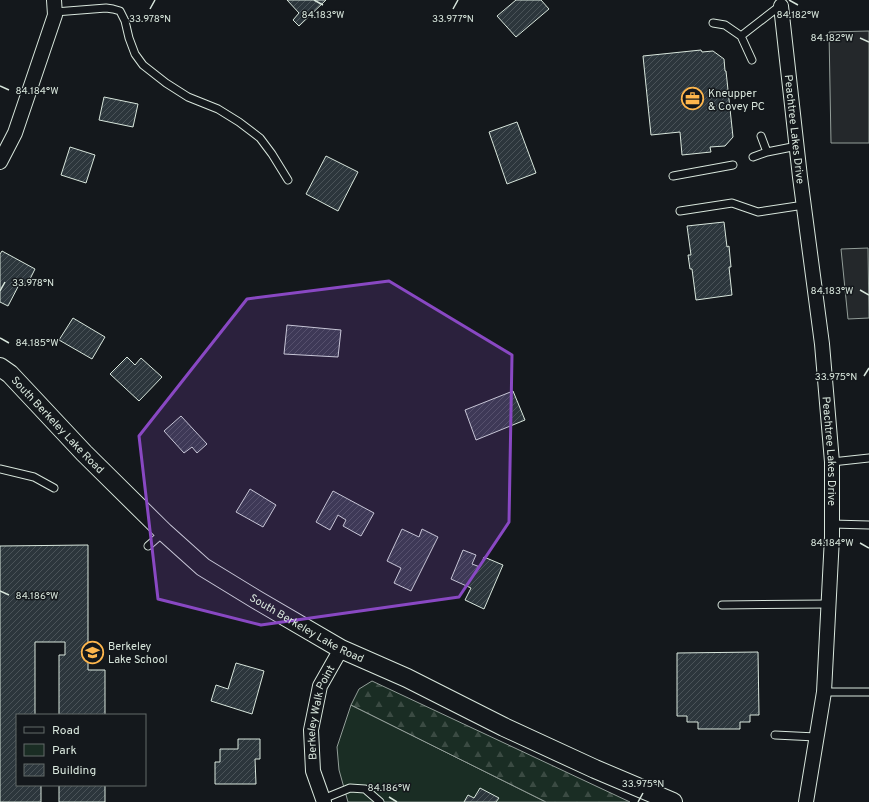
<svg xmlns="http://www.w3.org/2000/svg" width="869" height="802" viewBox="0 0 869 802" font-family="Overpass,sans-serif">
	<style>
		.green { fill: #1a2d24; stroke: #939e99 }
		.forest { fill: url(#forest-firs); stroke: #939e99 }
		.parking { fill: #24282b; stroke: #939e99 }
		.building { fill: url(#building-hatch); stroke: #d8e6dc }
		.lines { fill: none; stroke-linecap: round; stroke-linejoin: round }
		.service-casing { stroke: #d8e6dc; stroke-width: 9 }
		.minor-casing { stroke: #d8e6dc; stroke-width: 16 }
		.tertiary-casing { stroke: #d8e6dc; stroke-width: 20 }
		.service { stroke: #14181c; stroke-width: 7 }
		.minor { stroke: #14181c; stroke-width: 14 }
		.tertiary { stroke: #14181c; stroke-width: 18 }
		.marked { fill: #8948c3; fill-opacity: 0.2; stroke: #8948c3; stroke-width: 3; stroke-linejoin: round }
		.ticks { fill: none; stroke: #d8e6dc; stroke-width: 1.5 }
		.labels { text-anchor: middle; stroke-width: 3; stroke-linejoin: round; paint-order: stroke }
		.poi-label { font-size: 11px; fill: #d8e6dc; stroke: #14181c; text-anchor: start }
		.street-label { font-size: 11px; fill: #d8e6dc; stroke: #14181c }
		.ticks-label { font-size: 10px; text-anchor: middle; fill: #d8e6dc; stroke: #14181c; stroke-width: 3; stroke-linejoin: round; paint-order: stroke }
	</style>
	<defs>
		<pattern id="forest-firs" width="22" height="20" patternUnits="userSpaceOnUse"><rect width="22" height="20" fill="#1a2d24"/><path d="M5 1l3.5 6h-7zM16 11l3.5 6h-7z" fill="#3b4b43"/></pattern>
		<pattern id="building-hatch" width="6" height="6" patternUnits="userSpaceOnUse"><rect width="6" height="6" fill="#2c363c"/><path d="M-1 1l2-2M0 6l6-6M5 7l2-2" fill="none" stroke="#4a5358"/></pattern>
	</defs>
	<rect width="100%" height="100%" fill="#14181c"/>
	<path class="green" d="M351,705L546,802H348L339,770L337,747Z"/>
	<path class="forest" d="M372,681L630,802H546L351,705L359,689Z"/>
	<path class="parking" d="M869,31V143H831L829,32Z
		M868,248L869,318L848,319L841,249Z"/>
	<path class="building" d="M287,0H326L299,26L293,20L299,13Z
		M516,0H541L549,9L516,37L497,16Z
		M701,50L702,52L713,51L724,59L725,71H726L733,137L725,146L710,147L711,152L682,155L680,132L651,135L643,56Z
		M104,97L138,104L133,127L99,120Z
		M517,122L536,173L507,184L489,132Z
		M70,147L95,155L86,183L61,175Z
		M326,156L358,172L338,211L306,194Z
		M724,222L727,247L729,246L731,267H729L732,295L696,300L692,269H690L688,255H691L687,226Z
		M2,251L35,269L27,285L21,281L8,306L0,302V254Z
		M73,318L105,337L92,359L59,340Z
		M287,325L341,330L338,357L284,354Z
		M127,357L135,365L141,358L162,377L139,401L110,374Z
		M513,391L525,420L476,440L465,410Z
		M181,416L207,444L197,453L192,447L184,453L164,431Z
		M250,489L276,505L263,527L236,512Z
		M333,491L374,513L361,536L343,526L346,520L338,515L330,530L316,522Z
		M402,529L419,537L422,529L438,537L411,591L394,583L401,568L387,561Z
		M88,545V670H105V715H59V655H65V642H35V715H17V785H41V802H0V546Z
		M463,550L476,555L472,564L480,567L484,557L503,565L484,609L465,600L471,588L451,579Z
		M758,652L759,715H750V722H740V729H698V722H687V716H677V653Z
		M236,663L264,671L252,714L211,701L216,685L228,689Z
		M238,739H260V759H255L256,784H215V762H220V749H238Z
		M59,785H105V802H59Z
		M480,788L499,798L496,802H464L468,795L474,798Z"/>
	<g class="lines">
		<defs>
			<path id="service" d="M55,12L106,8L113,9L120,11L125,21L129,38L135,54L143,65L166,83L188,97L218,109L239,122L260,138L272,154L288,180
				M713,23L725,25L741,36L752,60
				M741,36L781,5
				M761,136L767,152
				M753,157L767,152L797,146
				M673,176L733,165
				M680,211L732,203L758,212L804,205
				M832,462L869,458
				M0,469L34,477L54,488
				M832,524L869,525
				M148,546L164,532
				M722,605L828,604
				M824,692H869
				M775,735L816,737
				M323,799L350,788L365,789L380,802"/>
			<g id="minor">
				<path id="s1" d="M781,6L800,177L822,344L832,462V537L824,692L806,802"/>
				<path d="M0,162L15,133L55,15L54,0"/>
				<path id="s2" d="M324,802L313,771L311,730L320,686L341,649"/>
			</g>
			<g id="tertiary">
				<path id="s3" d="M0,367L10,374L84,453L164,532L203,567L257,600L341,649L407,678L504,727L595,769L673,802"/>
			</g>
		</defs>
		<use href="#service" class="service-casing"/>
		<use href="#minor" class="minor-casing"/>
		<use href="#tertiary" class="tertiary-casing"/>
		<use href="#service" class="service"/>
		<use href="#minor" class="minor"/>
		<use href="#tertiary" class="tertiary"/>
	</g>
	<path class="marked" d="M389,281L512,355L509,522L459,597L261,625L158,599L139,436L247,299Z"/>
	<path class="ticks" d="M314,0L323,5M789,0L798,5M150,9L155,0M453,9L458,0M860,38L869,42M0,86L9,90M860,290L869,295M0,291L5,282M0,338L9,343M864,376L869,368M860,543L869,548M0,591L9,595M389,797L397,802M638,802L643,793"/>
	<defs>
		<symbol id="office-ring" viewBox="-11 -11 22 22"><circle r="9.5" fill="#14181c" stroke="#ffb74d" stroke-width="1.5"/><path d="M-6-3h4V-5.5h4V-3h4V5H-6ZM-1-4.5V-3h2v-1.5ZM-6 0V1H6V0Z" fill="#ffb74d"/></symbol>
		<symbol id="school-ring" viewBox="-11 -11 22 22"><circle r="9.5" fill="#14181c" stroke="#ffb74d" stroke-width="1.5"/><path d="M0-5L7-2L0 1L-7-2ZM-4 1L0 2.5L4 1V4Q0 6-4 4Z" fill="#ffb74d"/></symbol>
	</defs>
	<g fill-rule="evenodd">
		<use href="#office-ring" x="680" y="86" width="25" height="25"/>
		<use href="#school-ring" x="80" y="640" width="25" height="25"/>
	</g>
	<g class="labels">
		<g class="poi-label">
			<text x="708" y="97">Kneupper<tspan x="708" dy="13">&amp; Covey PC</tspan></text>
			<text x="108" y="650">Berkeley<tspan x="108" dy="13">Lake School</tspan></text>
		</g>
		<g class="street-label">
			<text dy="4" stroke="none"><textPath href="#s1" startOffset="124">Peachtree Lakes Drive</textPath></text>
			<text dy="4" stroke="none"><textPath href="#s3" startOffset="82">South Berkeley Lake Road</textPath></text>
			<text dy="4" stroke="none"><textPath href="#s1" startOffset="448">Peachtree Lakes Drive</textPath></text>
			<text dy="4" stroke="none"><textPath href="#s3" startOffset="406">South Berkeley Lake Road</textPath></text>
			<text dy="4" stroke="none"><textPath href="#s2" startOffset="93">Berkeley Walk Point</textPath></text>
		</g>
	</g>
	<g class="ticks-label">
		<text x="323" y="18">84.183°W</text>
		<text x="798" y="18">84.182°W</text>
		<text x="453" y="22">33.977°N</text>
		<text x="150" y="22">33.978°N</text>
		<text x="832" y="41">84.182°W</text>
		<text x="37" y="94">84.184°W</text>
		<text x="33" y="286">33.978°N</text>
		<text x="832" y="294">84.183°W</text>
		<text x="37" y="346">84.185°W</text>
		<text x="836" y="380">33.975°N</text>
		<text x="832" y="546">84.184°W</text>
		<text x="37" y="599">84.186°W</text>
		<text x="643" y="787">33.975°N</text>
		<text x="389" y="791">84.186°W</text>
	</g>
	<rect x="16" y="714" width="130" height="72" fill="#14181c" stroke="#626a69"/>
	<rect x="24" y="727" width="20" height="6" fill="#14181c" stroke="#626a69"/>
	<text x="52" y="734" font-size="12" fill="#d8e6dc">Road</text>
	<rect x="24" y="744" width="20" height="12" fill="#1a2d24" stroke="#626a69"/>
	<text x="52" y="754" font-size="12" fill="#d8e6dc">Park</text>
	<rect x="24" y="764" width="20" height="12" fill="url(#building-hatch)" stroke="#626a69"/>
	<text x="52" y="774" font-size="12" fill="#d8e6dc">Building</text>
</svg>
